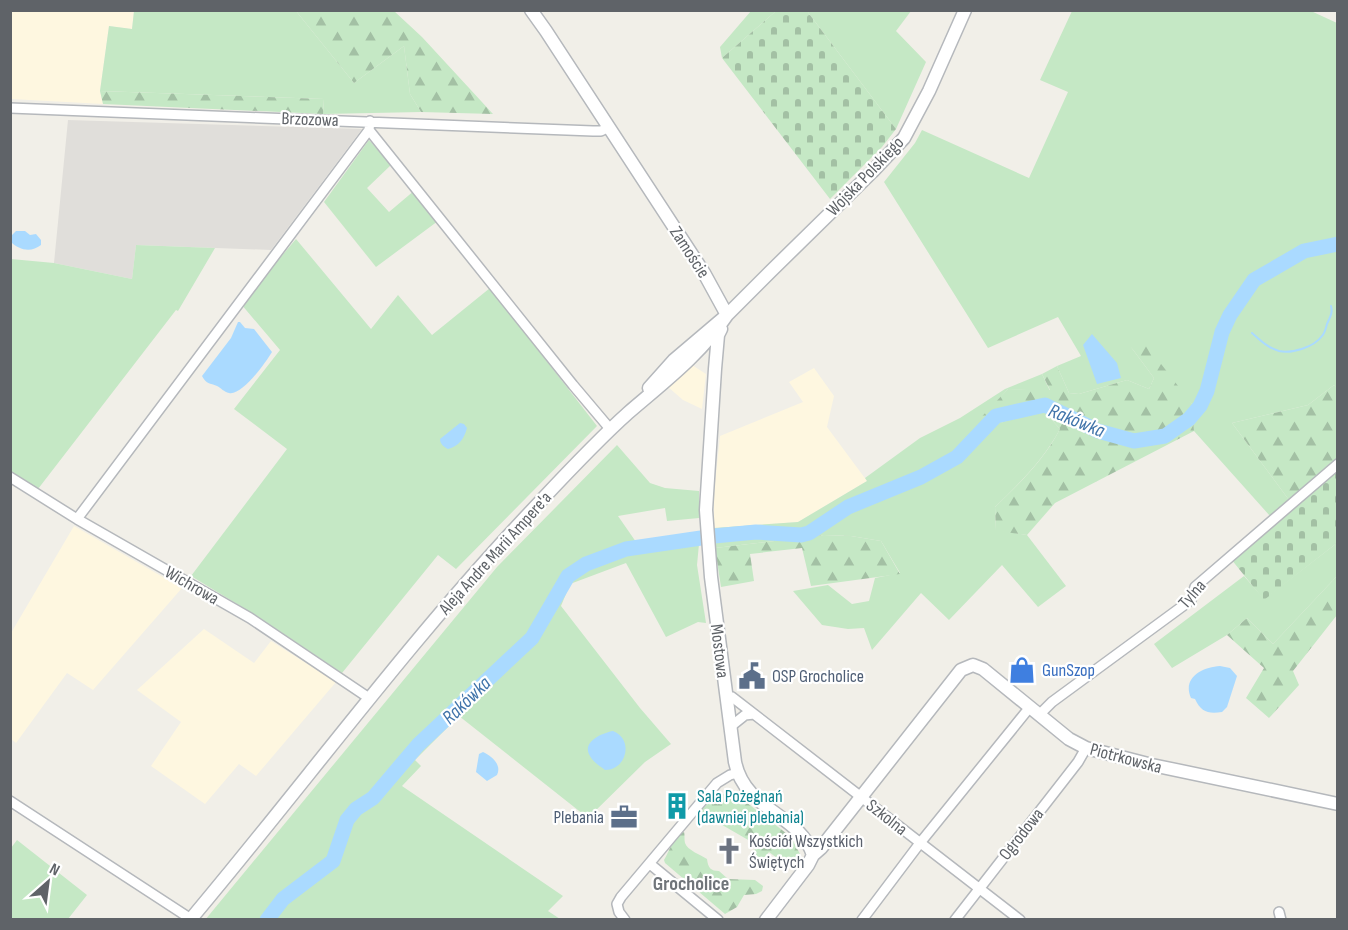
<svg xmlns="http://www.w3.org/2000/svg" width="1348" height="930" viewBox="0 0 1348 930" font-family="'Sofia Sans Condensed',sans-serif">
	<style>
		.commercial { fill: #fef7e0 }
		.industrial { fill: #e0deda }
		.grass { fill: #c5e8c5 }
		.forest { fill: url(#forest-firs) }
		.cemetery { fill: url(#cemetery-stones) }
		.water { fill: #aadaff }
		.lines { fill: none; stroke-linecap: round; stroke-linejoin: round }
		.stream { stroke: #aadaff; stroke-width: 2 }
		.river { stroke: #aadaff; stroke-width: 15 }
		.minor-casing { stroke: #b5b8bc; stroke-width: 12 }
		.tertiary-casing { stroke: #b5b8bc; stroke-width: 15 }
		.minor { stroke: #fff; stroke-width: 9 }
		.tertiary { stroke: #fff; stroke-width: 12 }
		.labels { text-anchor: middle; stroke-width: 4.5; stroke-linejoin: round; paint-order: stroke }
		.street-label { font-size: 18px; fill: #5f6368; stroke: #fff }
		.shop-label { font-size: 18px; fill: #366cbe; stroke: #fff; text-anchor: start }
		.service-label { font-size: 18px; fill: #4e5e75; stroke: #fff; text-anchor: start }
		.culture-label { font-size: 18px; fill: #0d838f; stroke: #fff; text-anchor: start }
		.worship-label { font-size: 18px; fill: #5b616d; stroke: #fff; text-anchor: start }
		.water-label { font-size: 20px; font-style: italic; fill: #4174aa; stroke: #fff }
		.neighbourhood-label { font-size: 20px; font-weight: bold; fill: #70757a; stroke: #fff }
	</style>
	<defs>
		<pattern id="forest-firs" width="22" height="20" patternUnits="userSpaceOnUse" patternTransform="scale(1.5)"><rect width="22" height="20" fill="#c5e8c5"/><path d="M5 1l3.5 6h-7zM16 11l3.5 6h-7z" fill="#a3c0a4"/></pattern>
		<pattern id="cemetery-stones" width="16" height="16" patternUnits="userSpaceOnUse" patternTransform="scale(1.5)"><rect width="16" height="16" fill="#c5e8c5"/><path d="M2 7V4a2 2 0 0 1 4 0v3zM10 15v-3a2 2 0 0 1 4 0v3z" fill="#a3c0a4"/></pattern>
	</defs>
	<rect width="100%" height="100%" fill="#f1efe8"/>
	<path class="commercial" d="M10,11H134L132,29L109,26L100,91L103,104L11,99Z
		M692,365L706,374L702,409L683,400L668,387Z
		M814,368L834,396L827,427L867,481L798,522L714,528V493L720,436L803,402L789,382Z
		M74,526L182,588L93,690L67,673L16,743L11,739V633Z
		M204,629L254,663L271,641L336,682L256,776L239,764L205,804L151,766L181,722L137,690Z"/>
	<path class="industrial" d="M68,120L362,129L271,250L136,245L132,279L54,263Z"/>
	<path class="grass" d="M134,11H296L354,83L404,46L410,94L421,112L323,114L324,99L100,91L109,26L132,29Z
		M751,11H776L722,58L720,47Z
		M807,11H911L896,31L926,62L896,129Z
		M1072,11H1311L1337,23V389L1334,385L1308,405L1232,423L1289,500L1270,516L1194,431L1192,404L1131,347L1154,378L1149,389L1127,380L1079,394L1069,393L1057,366L1081,356L1058,317L988,348L884,182L915,143L922,130L1029,178L1068,92L1040,80Z
		M369,140L391,165L367,188L389,212L415,190L438,221L376,267L324,202Z
		M296,239L371,329L398,295L432,335L490,288L597,426L456,569L438,555L342,673L257,616L191,576L287,449L234,409L280,350L241,304Z
		M136,245L215,248L178,311L176,310L38,489L11,472V259L54,263L132,279Z
		M1042,374L1050,391L1008,389L992,407L981,440L996,424L1044,411L1060,429C1044,459 1020,483 995,507L996,530L1027,535L1066,586L1038,607L1002,565L949,620L921,593L872,650L864,628L848,629L822,625L793,591L828,585L852,604L869,601L875,578L900,573L881,541L851,536L824,535L715,548L714,528L798,522L867,481L865,478L920,438L960,418L1005,389Z
		M617,445L650,483L665,488L699,491V518L667,521L665,508L618,516L643,552L699,544L697,565L706,623L698,622L666,637L626,563L570,584L561,606L640,708L671,744L645,762L588,818L459,716L415,760L421,766L402,786L563,896L548,911L560,919L205,920L497,567Z
		M1337,543V576L1273,644L1247,618L1227,635L1172,668L1154,644L1244,576L1264,599Z
		M17,840L87,895L68,919H11V848Z"/>
	<path class="forest" d="M296,11H394L422,37L493,114L421,112L410,94L404,46L354,83Z
		M100,91L324,99L323,114L103,104Z
		M1141,338L1192,404L1194,431L1055,503L1027,535L996,531L995,507C1020,483 1044,460 1060,429L1044,411L997,424L981,440L970,429L1008,389L1050,390L1042,374L1057,366L1069,393L1079,394L1127,380L1149,389L1154,378L1131,347Z
		M1334,385L1338,389L1337,459L1289,500L1232,423L1308,405Z
		M824,535L851,536L881,541L900,574L811,586L802,548L750,554L754,581L721,587L715,548Z
		M1337,576V615L1293,671L1299,685L1269,718L1246,698L1264,668L1227,635L1247,618L1273,644Z
		M720,794L737,795L791,837L800,854L798,863L793,870L769,852L762,861L754,854L755,850L750,841L710,818L704,817L700,820L697,819L696,816L711,800Z
		M684,832C685,835 684,839 685,843C687,850 701,855 707,859C708,868 711,871 719,871L728,879L755,880L763,886L762,891L756,894L744,895L737,907L725,914L665,863L664,860C670,850 673,837 684,832Z"/>
	<path class="cemetery" d="M776,11H807L896,129L882,147L830,199L722,58Z
		M1337,470V543L1264,600L1231,559Z"/>
	<path class="water" d="M16,231H25L30,235L36,234L41,240V245C31,253 19,250 11,242V236Z
		M238,322H240L245,328L254,329L272,352C266,362 242,396 229,393C224,392 221,388 217,386C210,383 206,384 202,376L231,338Z
		M1092,334L1117,363L1121,378L1097,384L1083,345Z
		M460,423L464,424L467,428C464,439 459,446 448,449C444,447 440,444 440,439Z
		M1220,666L1230,668L1237,676L1227,707L1222,712C1208,714 1201,712 1195,699L1191,698C1182,678 1202,667 1220,666Z
		M613,731C634,739 627,770 605,770C600,766 593,762 590,756C581,742 602,733 613,731Z
		M483,752C492,756 502,765 497,775L487,781L476,772L479,754Z"/>
	<g class="lines">
		<path class="stream" d="M1252,333C1260,340 1268,348 1279,351C1292,354 1314,347 1322,336C1325,333 1326,328 1327,324C1330,317 1333,313 1331,306"/>
		<path class="river" d="M714,536L756,532L801,535L809,533L848,507L921,477L957,457L996,416L1045,405L1098,431L1134,441L1165,436L1189,419L1200,406L1207,391L1222,332L1230,315L1254,280L1304,251L1338,244
			M267,920L283,899L333,861L347,820L356,809L373,798L418,745L532,638L568,576L586,564L626,549L701,538"/>
		<defs>
			<path id="minor" d="M10,108L593,131H601L609,127
				M369,130L573,385L611,430
				M10,477L77,519L250,618L369,698
				M77,519L369,130L370,121
				M726,696L732,697L1020,920
				M1039,715L1052,702L1191,600L1195,587L1338,464
				M730,727L745,715L754,714
				M10,801L191,919
				M650,864L718,920
				M1279,912L1281,920
				M625,920L619,912L617,904L621,897L717,783L730,775L738,773
				M862,920L920,843L1030,707
				M955,920L1078,762L1086,748"/>
			<path id="tertiary" d="M531,10L546,31L704,273L727,315
				M721,329L718,335L715,369L706,510L711,577L735,762C745,811 800,814 813,855L808,865L766,920
				M649,388L674,360L727,315L771,271L872,172L904,138L929,91L965,10
				M813,855L821,848L961,670L973,665L983,669L1069,739L1086,748L1152,765L1338,804
				M190,920C301,788 403,649 520,523C555,486 590,447 628,413C664,382 701,354 727,315"/>
		</defs>
		<use href="#minor" class="minor-casing"/>
		<use href="#tertiary" class="tertiary-casing"/>
		<use href="#minor" class="minor"/>
		<use href="#tertiary" class="tertiary"/>
	</g>
	<defs>
		<symbol id="shop-bare" viewBox="-9 -9 18 18"><path d="M-5-2.5h2.3a2.7 3.5 0 0 1 5.4 0H5L5.5 6h-11ZM-1.5-2.5h3a1.5 2.3 0 0 0-3 0Z" fill="#3f7fe0" stroke="#fff" stroke-width="2.5" paint-order="stroke"/></symbol>
		<symbol id="civic-bare" viewBox="-9 -9 18 18"><path d="M-.6-6.5H3V-4.5H.6V-3L4-1V1h2V6H-6V1h2V-1L-.6-3ZM-1.2 2.5V6h2.4V2.5Z" fill="#5c6f8a" stroke="#fff" stroke-width="2.5" paint-order="stroke"/></symbol>
		<symbol id="building-bare" viewBox="-9 -9 18 18"><path d="M-4-6H4V6H1V3H-1V6H-4ZM-2.5-4.3h1.7v1.8h-1.7ZM.8-4.3h1.7v1.8H.8ZM-2.5-1h1.7V.8h-1.7ZM.8-1h1.7V.8H.8Z" fill="#0f9aa8" stroke="#fff" stroke-width="2.5" paint-order="stroke"/></symbol>
		<symbol id="office-bare" viewBox="-9 -9 18 18"><path d="M-6-3h4V-5.5h4V-3h4V5H-6ZM-1-4.5V-3h2v-1.5ZM-6 0V1H6V0Z" fill="#5c6f8a" stroke="#fff" stroke-width="2.5" paint-order="stroke"/></symbol>
		<symbol id="church-bare" viewBox="-9 -9 18 18"><path d="M-1.2-6h2.4v3.5h3.3v2.4h-3.3V6h-2.4V-.1h-3.3v-2.4h3.3Z" fill="#6b7280" stroke="#fff" stroke-width="2.5" paint-order="stroke"/></symbol>
	</defs>
	<g fill-rule="evenodd">
		<use href="#shop-bare" x="1003" y="651" width="38" height="38"/>
		<use href="#civic-bare" x="733" y="657" width="38" height="38"/>
		<use href="#building-bare" x="658" y="787" width="38" height="38"/>
		<use href="#office-bare" x="605" y="798" width="38" height="38"/>
		<use href="#church-bare" x="710" y="832" width="38" height="38"/>
	</g>
	<g class="labels">
		<g class="street-label">
			<text transform="translate(310 119) rotate(2)" y="6">Brzozowa</text>
			<text transform="translate(865 176) rotate(-46)" y="6">Wojska Polskiego</text>
			<text transform="translate(690 252) rotate(57)" y="6">Zamoście</text>
			<text transform="translate(495 553) rotate(-48)" y="6">Aleja Andre Marii Ampere'a</text>
			<text transform="translate(192 585) rotate(30)" y="6">Wichrowa</text>
			<text transform="translate(1192 594) rotate(-49)" y="6">Tylna</text>
			<text transform="translate(720 651) rotate(83)" y="6">Mostowa</text>
			<text transform="translate(1126 758) rotate(15)" y="6">Piotrkowska</text>
			<text transform="translate(887 817) rotate(38)" y="6">Szkolna</text>
			<text transform="translate(1021 834) rotate(-52)" y="6">Ogrodowa</text>
		</g>
		<g class="shop-label">
			<text x="1042" y="676">GunSzop</text>
		</g>
		<g class="service-label">
			<text x="772" y="682">OSP Grocholice</text>
			<text x="604" y="823" text-anchor="end">Plebania</text>
		</g>
		<g class="culture-label">
			<text x="697" y="802">Sala Pożegnań<tspan x="697" dy="21">(dawniej plebania)</tspan></text>
		</g>
		<g class="worship-label">
			<text x="749" y="847">Kościół Wszystkich<tspan x="749" dy="21">Świętych</tspan></text>
		</g>
		<g class="water-label">
			<text transform="translate(1077 420) rotate(22)" y="7">Rakówka</text>
			<text transform="translate(466 700) rotate(-44)" y="7">Rakówka</text>
		</g>
		<g class="neighbourhood-label">
			<text x="691" y="890">Grocholice</text>
		</g>
	</g>
	<rect width="1348" height="930" fill="none" stroke="#5f6368" stroke-width="24"/>
	<g transform="translate(48 882) rotate(28)" stroke="#ffffff" stroke-width="4.5" paint-order="stroke">
	<path d="M0-4.5L10 22L0 15L-10 22Z" fill="#5f6368"/>
	<text y="-9" font-size="16" font-weight="bold" text-anchor="middle" fill="#5f6368">N</text>
	</g>
</svg>
